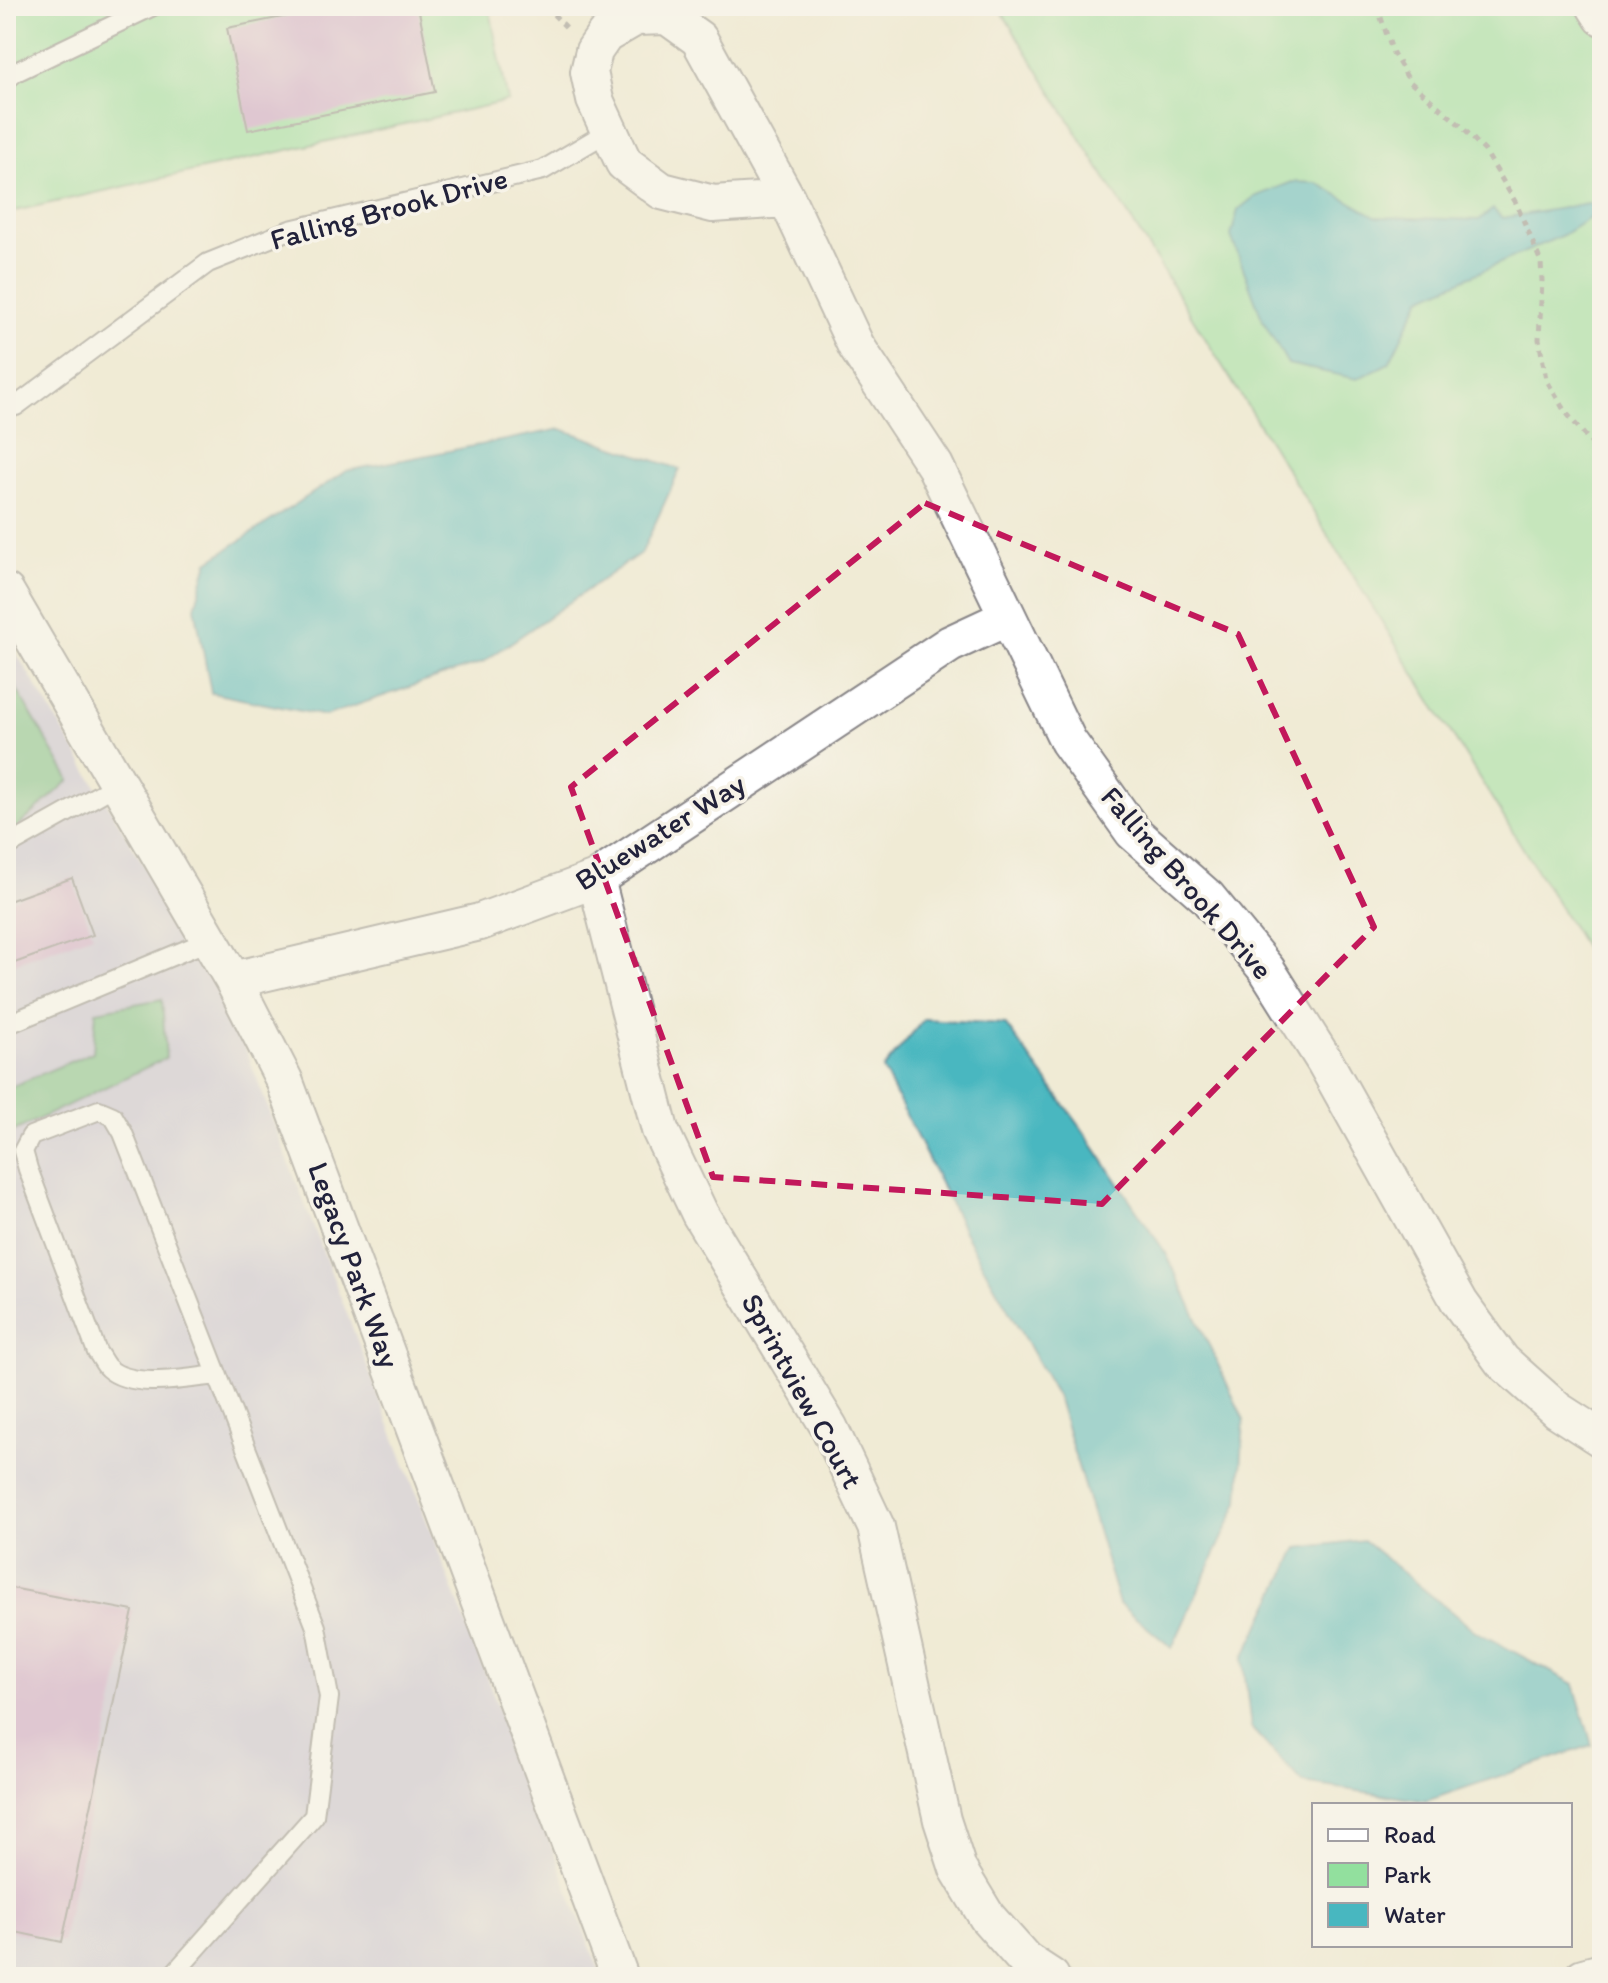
<svg xmlns="http://www.w3.org/2000/svg" width="1608" height="1983" viewBox="0 0 1608 1983" font-family="Itim,sans-serif">
	<style>
		.industrial { fill: #c5c0da }
		.green { fill: #92e09e; stroke: #5a816c; stroke-width: 2 }
		.forest { fill: #75be85; stroke: #4c7060; stroke-width: 2 }
		.water { fill: #48b7c0; stroke: #356c7e; stroke-width: 2 }
		.building { fill: #cb9ccc }
		.lines { fill: none; stroke-linecap: round; stroke-linejoin: round }
		.lane-casing { stroke: #898688; stroke-width: 22 }
		.street-casing { stroke: #898688; stroke-width: 40 }
		.path { stroke: #898688; stroke-width: 5; stroke-dasharray: 6 6; stroke-linecap: butt }
		.lane { stroke: #fff; stroke-width: 18 }
		.street { stroke: #fff; stroke-width: 36 }
		.marked { fill: none; stroke: #c2185b; stroke-width: 6; stroke-dasharray: 16 10; stroke-linejoin: round }
		.labels { text-anchor: middle; stroke-width: 7; stroke-linejoin: round; paint-order: stroke }
		.street-label { font-size: 30px; fill: #22223b; stroke: #f7f3e8 }
	</style>
	<rect width="100%" height="100%" fill="#f7f3e8"/>
	<filter id="ink" filterUnits="userSpaceOnUse"><feTurbulence type="fractalNoise" baseFrequency=".0125" numOctaves="2"/><feDisplacementMap in="SourceGraphic" scale="16" xChannelSelector="R" yChannelSelector="G"/><feConvolveMatrix kernelMatrix="1 2 1 2 8 2 1 2 1" color-interpolation-filters="sRGB"/></filter>
	<filter id="wash" filterUnits="userSpaceOnUse"><feTurbulence type="fractalNoise" baseFrequency=".006" numOctaves="4" result="noise"/><feDisplacementMap in="SourceGraphic" scale="32" xChannelSelector="R" yChannelSelector="G"/><feGaussianBlur stdDeviation="1.8" result="paint"/><feColorMatrix in="noise" values="0 0 0 0 0 0 0 0 0 0 0 0 0 0 0 0 0 1.4 0 .05"/><feComposite in="paint" operator="in"/></filter>
	<g filter="url(#wash)">
		<rect width="100%" height="100%" fill="#f0ebd5"/>
		<path class="industrial" d="M6,636L228,1004L602,1977H6Z"/>
		<path class="green" d="M6,6H489L508,101L6,213Z
			M998,6H1602V975Z"/>
		<path class="forest" d="M6,671L70,780L6,837Z
			M162,999L166,1058L6,1135V1089L93,1052L96,1011Z"/>
		<path class="water" d="M1292,182L1317,183L1377,217L1479,220L1493,209L1502,218L1594,203L1602,199V210L1563,235L1421,298L1389,363L1357,379L1288,364L1263,321L1231,236L1238,210L1254,197Z
			M561,429L680,469L642,552L483,662L325,716L211,693L195,607L208,562L346,471Z
			M924,1019L1005,1024L1080,1126L1167,1255L1244,1420L1239,1502L1172,1648L1119,1604L1057,1396L969,1241L883,1069Z
			M1363,1540L1475,1631L1574,1684L1592,1745L1426,1801L1303,1783L1251,1728L1243,1659L1298,1548Z"/>
		<g id="blocks">
			<path class="building" d="M337,6H418L435,92L248,130L227,28Z
				M72,878L93,935L6,966V902Z
				M6,1587L133,1611L62,1942L6,1930Z"/>
		</g>
	</g>
	<g filter="url(#ink)">
		<use href="#blocks" fill-opacity="0" stroke="#898688" stroke-width="2"/>
		<g class="lines">
			<defs>
				<path id="lane" d="M6,80L16,72L153,6
					M16,406L208,263L290,230L543,170L609,131
					M6,847L118,784
					M6,1025L210,940
					M171,1977L314,1816L329,1697L316,1627L123,1133L113,1116L99,1110L31,1136L23,1151L28,1169L97,1352C101,1357 104,1364 108,1368C132,1390 188,1378 217,1375"/>
				<path id="street" d="M1595,6L1602,17
					M787,199L713,204L662,191L624,163L595,100L589,72L594,51L605,35L636,17L667,16L699,39L787,199L856,346L935,466L1068,741L1133,832L1207,897L1267,970L1325,1062L1460,1303L1502,1361L1557,1410L1602,1439
					M6,592L233,980L284,1080L620,1977
					M596,879L660,1130L700,1214L829,1427L876,1527L942,1820L958,1869L987,1917L1025,1960L1051,1977
					M233,980L480,922L596,879L950,644L1006,618
					M1583,1977L1602,1972"/>
			</defs>
			<use href="#lane" class="lane-casing"/>
			<use href="#street" class="street-casing"/>
			<path class="path" d="M545,6L569,30
				M1377,6L1393,53L1410,82L1460,125L1485,151L1516,203L1541,262L1542,281L1539,339L1546,379L1564,410L1602,456"/>
			<use href="#lane" class="lane"/>
			<use href="#street" class="street"/>
		</g>
	</g>
	<path d="M0 0H1608V1983H0ZM925,503L1238,634L1374,927L1102,1204L713,1177L571,787Z" fill="#f0ebd5" fill-opacity=".55" fill-rule="evenodd"/>
	<path class="marked" d="M925,503L1238,634L1374,927L1102,1204L713,1177L571,787Z"/>
	<g class="labels">
		<g class="street-label">
			<text transform="translate(389 209) rotate(-15)" y="10">Falling Brook Drive</text>
			<text transform="translate(660 832) rotate(-32)" y="10">Bluewater Way</text>
			<text transform="translate(1187 883) rotate(49)" y="10">Falling Brook Drive</text>
			<text transform="translate(354 1265) rotate(70)" y="10">Legacy Park Way</text>
			<text transform="translate(802 1391) rotate(61)" y="10">Sprintview Court</text>
		</g>
	</g>
	<rect width="1608" height="1983" fill="none" stroke="#f7f3e8" stroke-width="32"/>
	<rect x="1312" y="1803" width="260" height="144" fill="#f7f3e8" stroke="#a29fa3" stroke-width="2"/>
	<rect x="1328" y="1829" width="40" height="12" fill="#ffffff" stroke="#a29fa3" stroke-width="2"/>
	<text x="1384" y="1843" font-size="24" fill="#22223b">Road</text>
	<rect x="1328" y="1863" width="40" height="24" fill="#92e09e" stroke="#a29fa3" stroke-width="2"/>
	<text x="1384" y="1883" font-size="24" fill="#22223b">Park</text>
	<rect x="1328" y="1903" width="40" height="24" fill="#48b7c0" stroke="#a29fa3" stroke-width="2"/>
	<text x="1384" y="1923" font-size="24" fill="#22223b">Water</text>
</svg>
